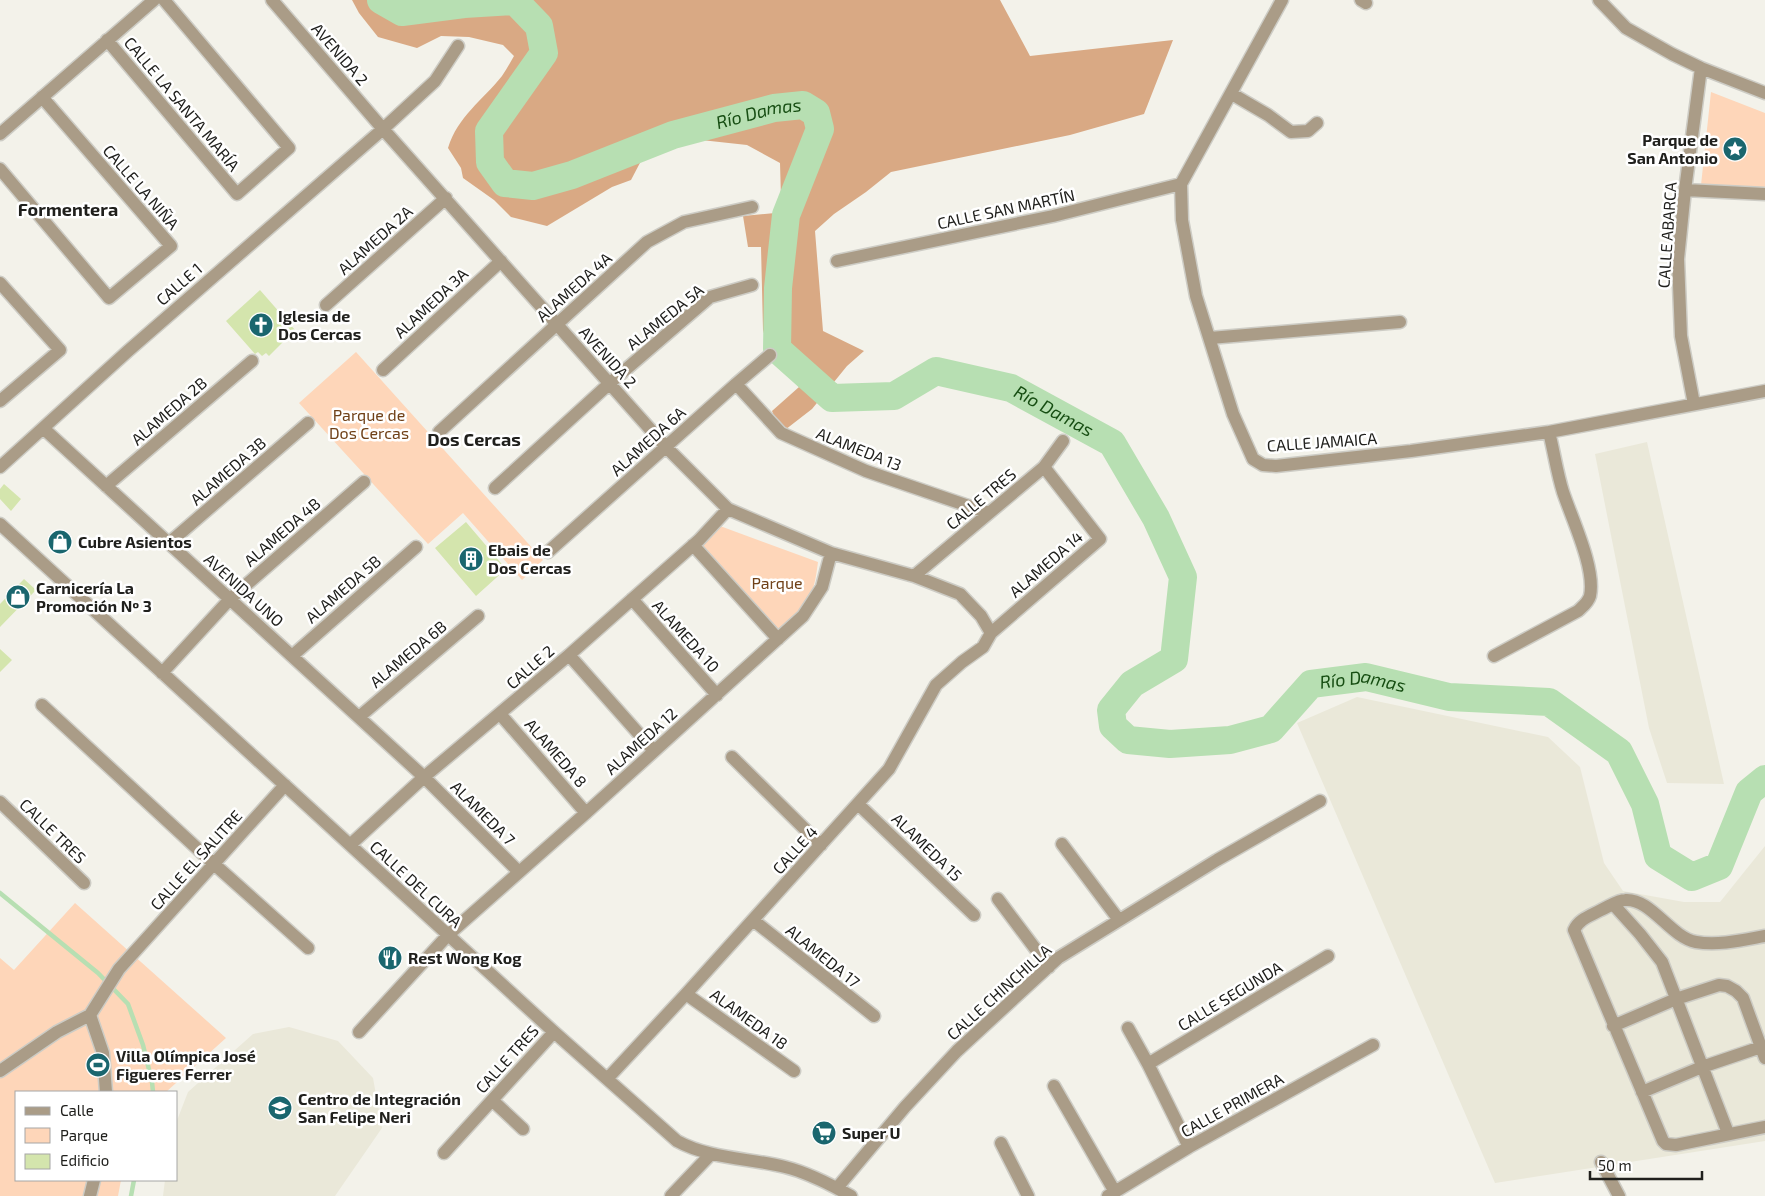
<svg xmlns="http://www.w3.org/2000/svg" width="1765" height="1196" viewBox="0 0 1765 1196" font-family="'Exo 2',sans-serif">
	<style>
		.built { fill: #eae8d9 }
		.green { fill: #fed6b9 }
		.forest { fill: #d9a984 }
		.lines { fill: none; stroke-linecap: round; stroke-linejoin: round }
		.stream { stroke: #b7dfb2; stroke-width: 4.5 }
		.river { stroke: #b7dfb2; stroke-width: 28 }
		.building { fill: #d4e5ad }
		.minor-casing { stroke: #cdccc5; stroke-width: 15 }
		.minor { stroke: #aa9c87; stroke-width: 12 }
		.labels { text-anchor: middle; stroke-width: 5; stroke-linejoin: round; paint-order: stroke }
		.street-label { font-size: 16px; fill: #20201d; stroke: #fff }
		.poi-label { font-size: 16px; font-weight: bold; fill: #20201d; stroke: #fff; text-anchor: start }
		.park-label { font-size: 16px; fill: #704118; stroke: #fff }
		.water-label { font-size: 18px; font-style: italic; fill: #174e13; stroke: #fff }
		.neighbourhood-label { font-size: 18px; font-weight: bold; fill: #20201d; stroke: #fff }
	</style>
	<rect width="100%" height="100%" fill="#f3f2ea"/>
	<path class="built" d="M1647,442L1724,784L1667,783L1649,728L1595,454Z
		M1357,697L1548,737L1580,767L1604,863L1623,891L1684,902H1720L1765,846V1141L1495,1183L1297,723Z
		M289,1027L338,1041L373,1078L382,1128L335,1196H163L165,1180H176V1123L188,1092L253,1034Z"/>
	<path class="green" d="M1711,92L1765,113V188L1701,185Z
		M356,352L543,560L522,580L463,513L428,544L299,403Z
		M720,526L818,562C817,569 816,578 814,585C807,605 793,619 778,632L699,545Z
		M75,903L226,1038L166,1092H16V1180H121L118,1196H0V958L14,970Z"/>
	<path class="forest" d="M352,0H1000L1030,56L1173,40L1144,114L1070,135L891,172L866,192L834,214L815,231L823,331L864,351L847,366L812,409L781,433L772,411L799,387L770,355L763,330L761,247H748L743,216L775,213L781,198L780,163L747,145L692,139L642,159L631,180L612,187L547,226L511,217L494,200L463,178L461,168L448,148C458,116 482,101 502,76C506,70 510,63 514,56L503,45L469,37L441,36L417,48L378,37L359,13Z"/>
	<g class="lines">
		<path class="stream" d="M0,893L98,973L128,1004L143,1045L152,1082L153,1092
			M131,1196L134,1180"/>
		<path class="river" id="s1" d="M381,0L402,12L464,4L515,1L539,26L544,53L489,131L490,162L505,183L533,186L572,175L673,135L774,108L803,105L816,113L820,129L786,215L778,288L777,349L832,398L894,396L936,371L1011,388L1112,443L1156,518L1183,577L1174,659L1132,684L1111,710L1113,726L1128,740L1170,744L1230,740L1271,729L1311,684L1366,677L1449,697L1549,702L1619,752L1645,804L1658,856L1692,877L1719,866L1749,792L1765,779"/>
	</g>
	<path class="building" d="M260,290L295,330L269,356L266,353L262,356L258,352L255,354L226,321Z
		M4,484L21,499L11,511L0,499V489Z
		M466,522L506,569L476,596L435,548Z
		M63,534L68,538L58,549L53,545Z
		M24,579L36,590L0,627V604Z
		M0,649L12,660L0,672Z"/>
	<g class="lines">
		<defs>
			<path id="minor" d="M272,0L383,129L666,447L728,509L831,553L914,576L960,594L981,616L991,633
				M1282,0L1181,184L1182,220L1196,296L1233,414L1253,459L1263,465L1276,466L1411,451L1549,432L1765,391
				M1361,0L1366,3
				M1599,0L1626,28L1672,54L1701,68L1765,93
				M107,40L237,194L289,148L164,0
				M1232,94L1268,115L1291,132L1308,131L1317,123
				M0,134L154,0
				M0,169L109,298L171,246L42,97
				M1685,190L1765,194
				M837,261L1053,216L1181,184
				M0,283L60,350L0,401
				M326,305L446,198
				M1210,338L1400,322
				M383,370L501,261
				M736,384L781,433L866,471L989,513
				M1694,404L1681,336L1678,259L1685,190L1701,68
				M43,428L424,777L519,872
				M439,432L647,242L684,222L752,207
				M0,467L128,351L383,129L435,81L458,46
				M106,486L252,361
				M495,488L610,383L710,297L752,285
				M0,524L554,1032L677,1141C710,1159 749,1158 785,1167C809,1173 830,1184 851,1196
				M169,543L308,423
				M693,545L778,639
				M548,552L736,384L770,355
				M914,576L1044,467L1063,441
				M632,599L717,695
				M569,655L654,751
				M292,656L416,547
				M1494,656L1578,611C1582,607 1588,603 1590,596C1596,569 1572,519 1563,492C1557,473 1554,452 1549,432
				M162,673L230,599L364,482
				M42,705L214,864L308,948
				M500,714L586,813
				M359,717L478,616
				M732,757L821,845
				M0,802L84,883
				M858,804L974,915
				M1062,844L1119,920
				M350,845L424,777L569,655L699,540L728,509
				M998,899L1049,967
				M1613,904L1640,934L1662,962L1728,1133
				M753,920L874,1016
				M1765,936C1743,940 1718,946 1696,942C1670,937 1651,898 1625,900C1618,900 1608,907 1601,910C1590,916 1579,919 1574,930L1663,1141L1666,1144L1676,1145L1765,1127
				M686,994L794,1071
				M90,1015L103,1053L106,1092
				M1613,1026L1676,999L1719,985L1727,986L1736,991L1743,998L1765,1058
				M1128,1028L1148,1064L1189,1147
				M359,1032L448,935L586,813L803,616L822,587L831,553
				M1148,1064L1328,956
				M0,1071L57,1032L90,1015L119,969L285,785
				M607,1079L686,994L889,769L936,685L962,662L983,647L991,633L1100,539L1044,467
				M1054,1086L1115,1192
				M1642,1092L1702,1067L1761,1047
				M492,1100L523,1129
				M1001,1143L1028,1196
				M444,1153L554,1032
				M1601,1162L1619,1196
				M837,1188L905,1107L957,1051L1058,958L1217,860L1320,801
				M90,1196L94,1180
				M671,1196L711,1154
				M1108,1196L1189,1147L1373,1045"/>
		</defs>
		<use href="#minor" class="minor-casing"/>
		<use href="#minor" class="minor"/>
	</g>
	<defs>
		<symbol id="sight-disc" viewBox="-11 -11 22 22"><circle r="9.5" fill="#1a666e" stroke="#fff"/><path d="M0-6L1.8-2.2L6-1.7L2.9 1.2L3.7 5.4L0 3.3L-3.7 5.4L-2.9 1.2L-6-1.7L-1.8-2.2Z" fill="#fff"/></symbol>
		<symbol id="church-disc" viewBox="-11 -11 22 22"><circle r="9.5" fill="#1a666e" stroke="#fff"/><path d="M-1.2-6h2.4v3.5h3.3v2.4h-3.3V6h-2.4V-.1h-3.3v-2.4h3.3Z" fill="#fff"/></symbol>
		<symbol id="shop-disc" viewBox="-11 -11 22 22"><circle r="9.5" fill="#1a666e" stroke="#fff"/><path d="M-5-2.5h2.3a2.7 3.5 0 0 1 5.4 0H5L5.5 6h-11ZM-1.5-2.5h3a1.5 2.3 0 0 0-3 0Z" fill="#fff"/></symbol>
		<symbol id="building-disc" viewBox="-11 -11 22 22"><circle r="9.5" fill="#1a666e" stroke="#fff"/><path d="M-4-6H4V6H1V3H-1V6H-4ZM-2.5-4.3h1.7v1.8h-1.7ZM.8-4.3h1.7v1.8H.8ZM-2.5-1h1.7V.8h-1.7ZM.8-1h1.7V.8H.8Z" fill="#fff"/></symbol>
		<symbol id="restaurant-disc" viewBox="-11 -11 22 22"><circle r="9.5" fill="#1a666e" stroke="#fff"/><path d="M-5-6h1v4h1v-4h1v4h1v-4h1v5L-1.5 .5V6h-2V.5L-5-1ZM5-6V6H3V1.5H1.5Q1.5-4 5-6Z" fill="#fff"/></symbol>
		<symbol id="stadium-disc" viewBox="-11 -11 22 22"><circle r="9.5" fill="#1a666e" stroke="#fff"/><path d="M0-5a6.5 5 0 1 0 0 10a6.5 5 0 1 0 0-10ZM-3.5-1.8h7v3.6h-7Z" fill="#fff"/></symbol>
		<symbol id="school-disc" viewBox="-11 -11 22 22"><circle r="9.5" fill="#1a666e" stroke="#fff"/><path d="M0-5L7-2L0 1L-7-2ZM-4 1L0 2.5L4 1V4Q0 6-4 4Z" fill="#fff"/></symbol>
		<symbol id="supermarket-disc" viewBox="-11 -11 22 22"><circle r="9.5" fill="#1a666e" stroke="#fff"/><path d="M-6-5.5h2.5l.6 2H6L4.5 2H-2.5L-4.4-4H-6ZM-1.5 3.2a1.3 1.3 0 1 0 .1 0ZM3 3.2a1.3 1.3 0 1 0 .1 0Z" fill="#fff"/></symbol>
	</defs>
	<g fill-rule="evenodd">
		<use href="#sight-disc" x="1721" y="135" width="28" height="28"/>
		<use href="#church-disc" x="247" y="311" width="28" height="28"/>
		<use href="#shop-disc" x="46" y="528" width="28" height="28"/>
		<use href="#building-disc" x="457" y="545" width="28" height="28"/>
		<use href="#shop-disc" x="4" y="583" width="28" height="28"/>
		<use href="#restaurant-disc" x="376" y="944" width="28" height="28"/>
		<use href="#stadium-disc" x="84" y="1051" width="28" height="28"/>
		<use href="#school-disc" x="266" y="1094" width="28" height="28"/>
		<use href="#supermarket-disc" x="810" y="1119" width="28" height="28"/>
	</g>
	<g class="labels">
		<g class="street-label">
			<text transform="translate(340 54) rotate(49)" y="6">AVENIDA 2</text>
			<text transform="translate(182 104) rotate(50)" y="6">CALLE LA SANTA MARÍA</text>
			<text transform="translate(141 187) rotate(49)" y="6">CALLE LA NIÑA</text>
			<text transform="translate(1006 209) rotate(-12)" y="6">CALLE SAN MARTÍN</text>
			<text transform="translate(1667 235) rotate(-86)" y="6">CALLE ABARCA</text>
			<text transform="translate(375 240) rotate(-42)" y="6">ALAMEDA 2A</text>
			<text transform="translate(179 284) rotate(-41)" y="6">CALLE 1</text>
			<text transform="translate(574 287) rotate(-42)" y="6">ALAMEDA 4A</text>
			<text transform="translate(431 303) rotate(-43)" y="6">ALAMEDA 3A</text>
			<text transform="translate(665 317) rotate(-39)" y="6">ALAMEDA 5A</text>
			<text transform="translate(608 357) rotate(48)" y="6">AVENIDA 2</text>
			<text transform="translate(169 411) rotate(-41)" y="6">ALAMEDA 2B</text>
			<text transform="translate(648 441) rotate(-42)" y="6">ALAMEDA 6A</text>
			<text transform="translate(1322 442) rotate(-4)" y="6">CALLE JAMAICA</text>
			<text transform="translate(859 449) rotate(22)" y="6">ALAMEDA 13</text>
			<text transform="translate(228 471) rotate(-41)" y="6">ALAMEDA 3B</text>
			<text transform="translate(981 499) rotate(-40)" y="6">CALLE TRES</text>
			<text transform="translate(282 532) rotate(-41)" y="6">ALAMEDA 4B</text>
			<text transform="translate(1046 564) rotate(-41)" y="6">ALAMEDA 14</text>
			<text transform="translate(343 589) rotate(-41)" y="6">ALAMEDA 5B</text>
			<text transform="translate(244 590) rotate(42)" y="6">AVENIDA UNO</text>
			<text transform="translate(686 636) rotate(48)" y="6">ALAMEDA 10</text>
			<text transform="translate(408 654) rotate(-40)" y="6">ALAMEDA 6B</text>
			<text transform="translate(530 667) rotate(-41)" y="6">CALLE 2</text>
			<text transform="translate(641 741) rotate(-42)" y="6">ALAMEDA 12</text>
			<text transform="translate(556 753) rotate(49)" y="6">ALAMEDA 8</text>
			<text transform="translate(483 813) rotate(45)" y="6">ALAMEDA 7</text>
			<text transform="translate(53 831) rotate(44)" y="6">CALLE TRES</text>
			<text transform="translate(927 847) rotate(44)" y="6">ALAMEDA 15</text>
			<text transform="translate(795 850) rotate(-48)" y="6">CALLE 4</text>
			<text transform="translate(196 860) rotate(-48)" y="6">CALLE EL SALITRE</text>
			<text transform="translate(416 884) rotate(43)" y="6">CALLE DEL CURA</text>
			<text transform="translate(823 956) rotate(39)" y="6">ALAMEDA 17</text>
			<text transform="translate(999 992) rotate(-42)" y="6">CALLE CHINCHILLA</text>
			<text transform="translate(1230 996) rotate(-31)" y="6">CALLE SEGUNDA</text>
			<text transform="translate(749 1019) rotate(36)" y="6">ALAMEDA 18</text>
			<text transform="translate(507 1059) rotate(-48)" y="6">CALLE TRES</text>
			<text transform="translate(1232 1105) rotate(-29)" y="6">CALLE PRIMERA</text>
		</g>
		<g class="poi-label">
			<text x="1718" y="146" text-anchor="end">Parque de<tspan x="1718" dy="18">San Antonio</tspan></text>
			<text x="278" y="322">Iglesia de<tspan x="278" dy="18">Dos Cercas</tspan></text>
			<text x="78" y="548">Cubre Asientos</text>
			<text x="488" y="556">Ebais de<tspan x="488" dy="18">Dos Cercas</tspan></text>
			<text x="36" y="594">Carnicería La<tspan x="36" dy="18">Promoción Nº 3</tspan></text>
			<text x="408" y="964">Rest Wong Kog</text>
			<text x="116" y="1062">Villa Olímpica José<tspan x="116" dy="18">Figueres Ferrer</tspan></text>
			<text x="298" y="1105">Centro de Integración<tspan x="298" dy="18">San Felipe Neri</tspan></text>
			<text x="842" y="1139">Super U</text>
		</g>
		<g class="park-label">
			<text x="369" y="421">Parque de<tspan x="369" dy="18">Dos Cercas</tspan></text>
			<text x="777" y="589">Parque</text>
		</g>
		<g class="water-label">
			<text dy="6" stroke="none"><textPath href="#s1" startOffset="618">Río Damas</textPath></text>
			<text dy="6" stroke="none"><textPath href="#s1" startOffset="1232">Río Damas</textPath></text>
			<text dy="6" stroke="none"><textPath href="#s1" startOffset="1909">Río Damas</textPath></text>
		</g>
		<g class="neighbourhood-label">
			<text x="68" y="216">Formentera</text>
			<text x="474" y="446">Dos Cercas</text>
		</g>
	</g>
	<rect x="15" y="1091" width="162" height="90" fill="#ffffff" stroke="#a6a6a5"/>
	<rect x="25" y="1107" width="25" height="8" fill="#aa9c87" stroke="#a6a6a5"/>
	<text x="60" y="1116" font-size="15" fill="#20201d">Calle</text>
	<rect x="25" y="1128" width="25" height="15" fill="#fed6b9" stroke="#a6a6a5"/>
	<text x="60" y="1141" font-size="15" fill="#20201d">Parque</text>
	<rect x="25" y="1154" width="25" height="15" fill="#d4e5ad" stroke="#a6a6a5"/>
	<text x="60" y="1166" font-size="15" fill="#20201d">Edificio</text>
	<path d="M1590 1171v8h112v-8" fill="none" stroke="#20201d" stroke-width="2.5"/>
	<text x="1598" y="1171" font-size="15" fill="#20201d" stroke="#ffffff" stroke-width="4" paint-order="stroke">50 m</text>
</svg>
